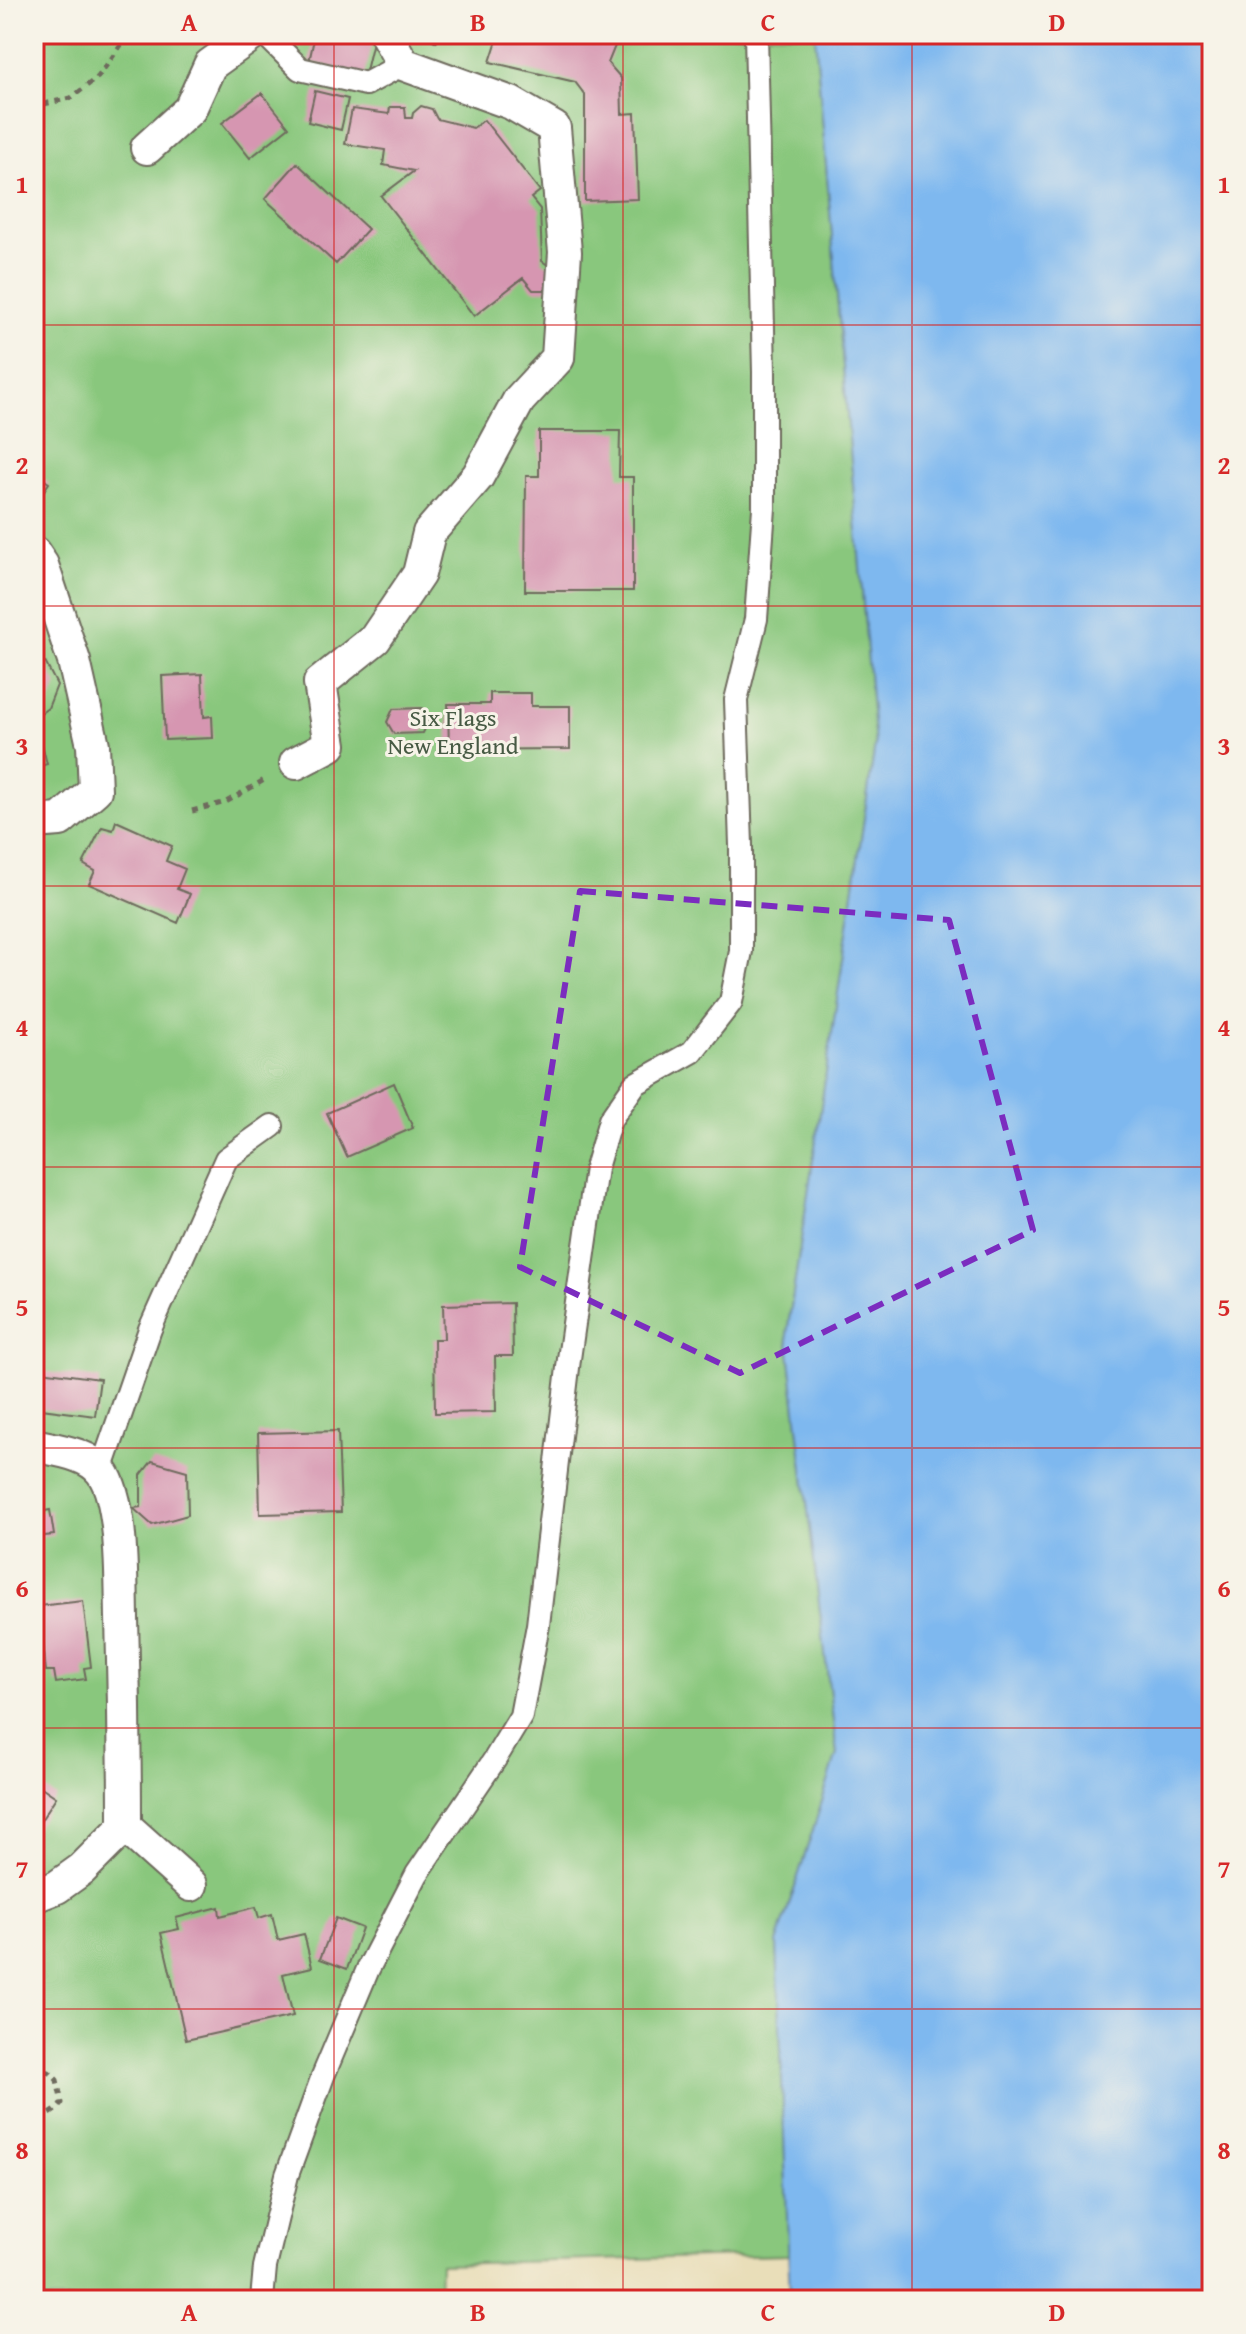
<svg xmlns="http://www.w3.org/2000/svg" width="1246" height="2334" viewBox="0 0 1246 2334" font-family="'Gentium Book Plus',serif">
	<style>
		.green { fill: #89c77d; stroke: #5a7954; stroke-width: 2 }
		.water { fill: #7eb8ef; stroke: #54728d; stroke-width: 2 }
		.building { fill: #d696b1 }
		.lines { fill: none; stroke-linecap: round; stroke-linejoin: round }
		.service-casing { stroke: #6e6a5d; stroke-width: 26 }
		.pedestrian-casing { stroke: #6e6a5d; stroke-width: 36 }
		.path { stroke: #6e6a5d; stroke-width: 5; stroke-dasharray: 6 6; stroke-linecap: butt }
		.service { stroke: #fff; stroke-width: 22 }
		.pedestrian { stroke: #fff; stroke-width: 32 }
		.marked { fill: none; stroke: #7b2cbf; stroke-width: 6; stroke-dasharray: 16 10; stroke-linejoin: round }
		.grid { fill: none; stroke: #d62828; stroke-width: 2; stroke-opacity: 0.55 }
		.labels { text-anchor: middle; stroke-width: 6; stroke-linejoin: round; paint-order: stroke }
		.park-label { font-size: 24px; fill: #475a44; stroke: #f7f3e8 }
		.neatline { fill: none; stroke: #d62828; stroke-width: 3 }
		.grid-label { font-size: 26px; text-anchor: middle; font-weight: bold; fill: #d62828 }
	</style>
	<rect width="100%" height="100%" fill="#f7f3e8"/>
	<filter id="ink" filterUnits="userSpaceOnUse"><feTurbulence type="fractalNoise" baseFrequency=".0125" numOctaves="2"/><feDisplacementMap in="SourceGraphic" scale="16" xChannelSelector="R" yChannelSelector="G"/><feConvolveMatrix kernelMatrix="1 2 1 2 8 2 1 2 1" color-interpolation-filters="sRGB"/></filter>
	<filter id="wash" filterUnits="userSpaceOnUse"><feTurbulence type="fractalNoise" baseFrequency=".006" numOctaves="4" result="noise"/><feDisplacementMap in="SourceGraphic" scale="32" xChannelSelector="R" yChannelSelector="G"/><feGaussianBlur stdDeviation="1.8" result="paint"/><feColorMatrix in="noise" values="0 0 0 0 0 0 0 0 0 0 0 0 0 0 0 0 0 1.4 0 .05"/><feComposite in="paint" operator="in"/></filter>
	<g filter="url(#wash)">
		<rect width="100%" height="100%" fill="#e9deb9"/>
		<path class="green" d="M34,34H815L875,745L787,1334L837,1754L777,1943L789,2255L440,2264L439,2300H34Z"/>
		<path class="water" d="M815,34H1212V2300H790L777,1943L837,1754L787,1334L875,745Z"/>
		<g id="blocks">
			<path class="building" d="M315,34H363L374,37L365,75L309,62Z
				M423,34H441L436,42Z
				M499,34H614L619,36L608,63L621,78L622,114L635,113L638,199L585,201V95L575,82L490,62Z
				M315,91L348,99L341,130L308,122Z
				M262,93L289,127L250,158L222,123Z
				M421,106L432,109L437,119L473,128L484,120L540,191L531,198L540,209L542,261L552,268L553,282L546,290H533L523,278L474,316L381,196L414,171L383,165L385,150L345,144L352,109L389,114L390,107H405L406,118H412L413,113Z
				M297,163L368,229L336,264L265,199Z
				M539,431H620L619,477H633V591H525L526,476H539Z
				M34,473L49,483L34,506Z
				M34,662H45L57,685L48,708L41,713H34Z
				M202,674L204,717L212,716L213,738L165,740L162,676Z
				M490,693H531V706H570V749L449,750L448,704H490Z
				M422,708L430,718L423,733L394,734L387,722L393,709Z
				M42,744L47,764L34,768V746Z
				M116,821L172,846L166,861L185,869L177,889L190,894L178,923L89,884L95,871L83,864L102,827L113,830Z
				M394,1083L413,1128L347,1157L327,1113Z
				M512,1303L513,1356H495L496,1412L435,1413L434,1339H444L443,1305Z
				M34,1370L100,1379L95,1416L34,1408Z
				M338,1431L341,1512L260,1514L258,1433Z
				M152,1461L187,1471L188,1515L152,1525L133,1508L141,1507V1475Z
				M50,1510L54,1535L34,1537V1513Z
				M83,1601L91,1667L84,1668L86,1679L56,1683L54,1671H46L39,1606Z
				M34,1782L56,1797L34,1831Z
				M219,1907L220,1916L256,1907L259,1918L272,1914L278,1940L304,1934L312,1967L283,1974L293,2016L186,2040L161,1933L179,1929L176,1918Z
				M336,1918L362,1928L347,1969L320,1959Z"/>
		</g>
	</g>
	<g filter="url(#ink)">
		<use href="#blocks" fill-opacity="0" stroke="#6e6a5d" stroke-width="2"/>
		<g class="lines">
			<defs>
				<path id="service" d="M265,34L300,69L366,84L403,64
					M101,1471L150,1329L226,1159L272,1126
					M262,2300L265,2267L287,2175L323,2076L368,1969L417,1874L495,1759L521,1716L538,1625L569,1359L596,1168L610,1120L635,1084L692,1052L731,1002L741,951V845L736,700L756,619L764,508V372L756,34"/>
				<path id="pedestrian" d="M147,148L190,109L210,65L253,34
					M34,553L42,565L74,661L93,745L95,790L60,820L34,822
					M296,763L330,745L320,683L375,639L419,574L429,533L478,476L519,400L558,358L565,252L554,128L511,103L403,64L386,34
					M34,1445C55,1450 88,1453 102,1472C123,1501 121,1580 122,1617C124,1687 125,1756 125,1826L82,1869L57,1887L34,1896
					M125,1826L191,1885"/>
			</defs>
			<use href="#service" class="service-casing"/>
			<use href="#pedestrian" class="pedestrian-casing"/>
			<path class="path" d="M129,34L160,39
				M34,109L35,106L71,98L98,77L129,34
				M192,811L226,802L264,780
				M34,2071L49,2072L57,2080L62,2103C55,2113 46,2116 34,2121"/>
			<use href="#service" class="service"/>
			<use href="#pedestrian" class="pedestrian"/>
		</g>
	</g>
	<path class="marked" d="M580,891L949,920L1033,1230L740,1373L520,1267Z"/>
	<path class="grid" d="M334,34V2300M623,34V2300M912,34V2300M34,325H1212M34,606H1212M34,886H1212M34,1167H1212M34,1448H1212M34,1728H1212M34,2009H1212"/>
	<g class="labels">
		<g class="park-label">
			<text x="453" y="726">Six Flags<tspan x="453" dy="28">New England</tspan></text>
		</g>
	</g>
	<rect width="1246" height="2334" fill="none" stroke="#f7f3e8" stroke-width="88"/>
	<rect x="44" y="44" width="1158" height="2246" class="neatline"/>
	<g class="grid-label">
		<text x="189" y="31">A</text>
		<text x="478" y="31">B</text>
		<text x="768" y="31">C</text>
		<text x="1057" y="31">D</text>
		<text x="22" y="193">1</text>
		<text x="1224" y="193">1</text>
		<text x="22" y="474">2</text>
		<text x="1224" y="474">2</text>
		<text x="22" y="755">3</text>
		<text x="1224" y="755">3</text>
		<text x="22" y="1036">4</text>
		<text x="1224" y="1036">4</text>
		<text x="22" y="1316">5</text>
		<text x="1224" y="1316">5</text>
		<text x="22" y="1597">6</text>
		<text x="1224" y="1597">6</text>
		<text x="22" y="1878">7</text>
		<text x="1224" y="1878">7</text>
		<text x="22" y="2159">8</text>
		<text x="1224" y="2159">8</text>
		<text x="189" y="2321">A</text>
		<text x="478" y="2321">B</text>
		<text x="768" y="2321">C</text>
		<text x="1057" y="2321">D</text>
	</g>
</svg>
